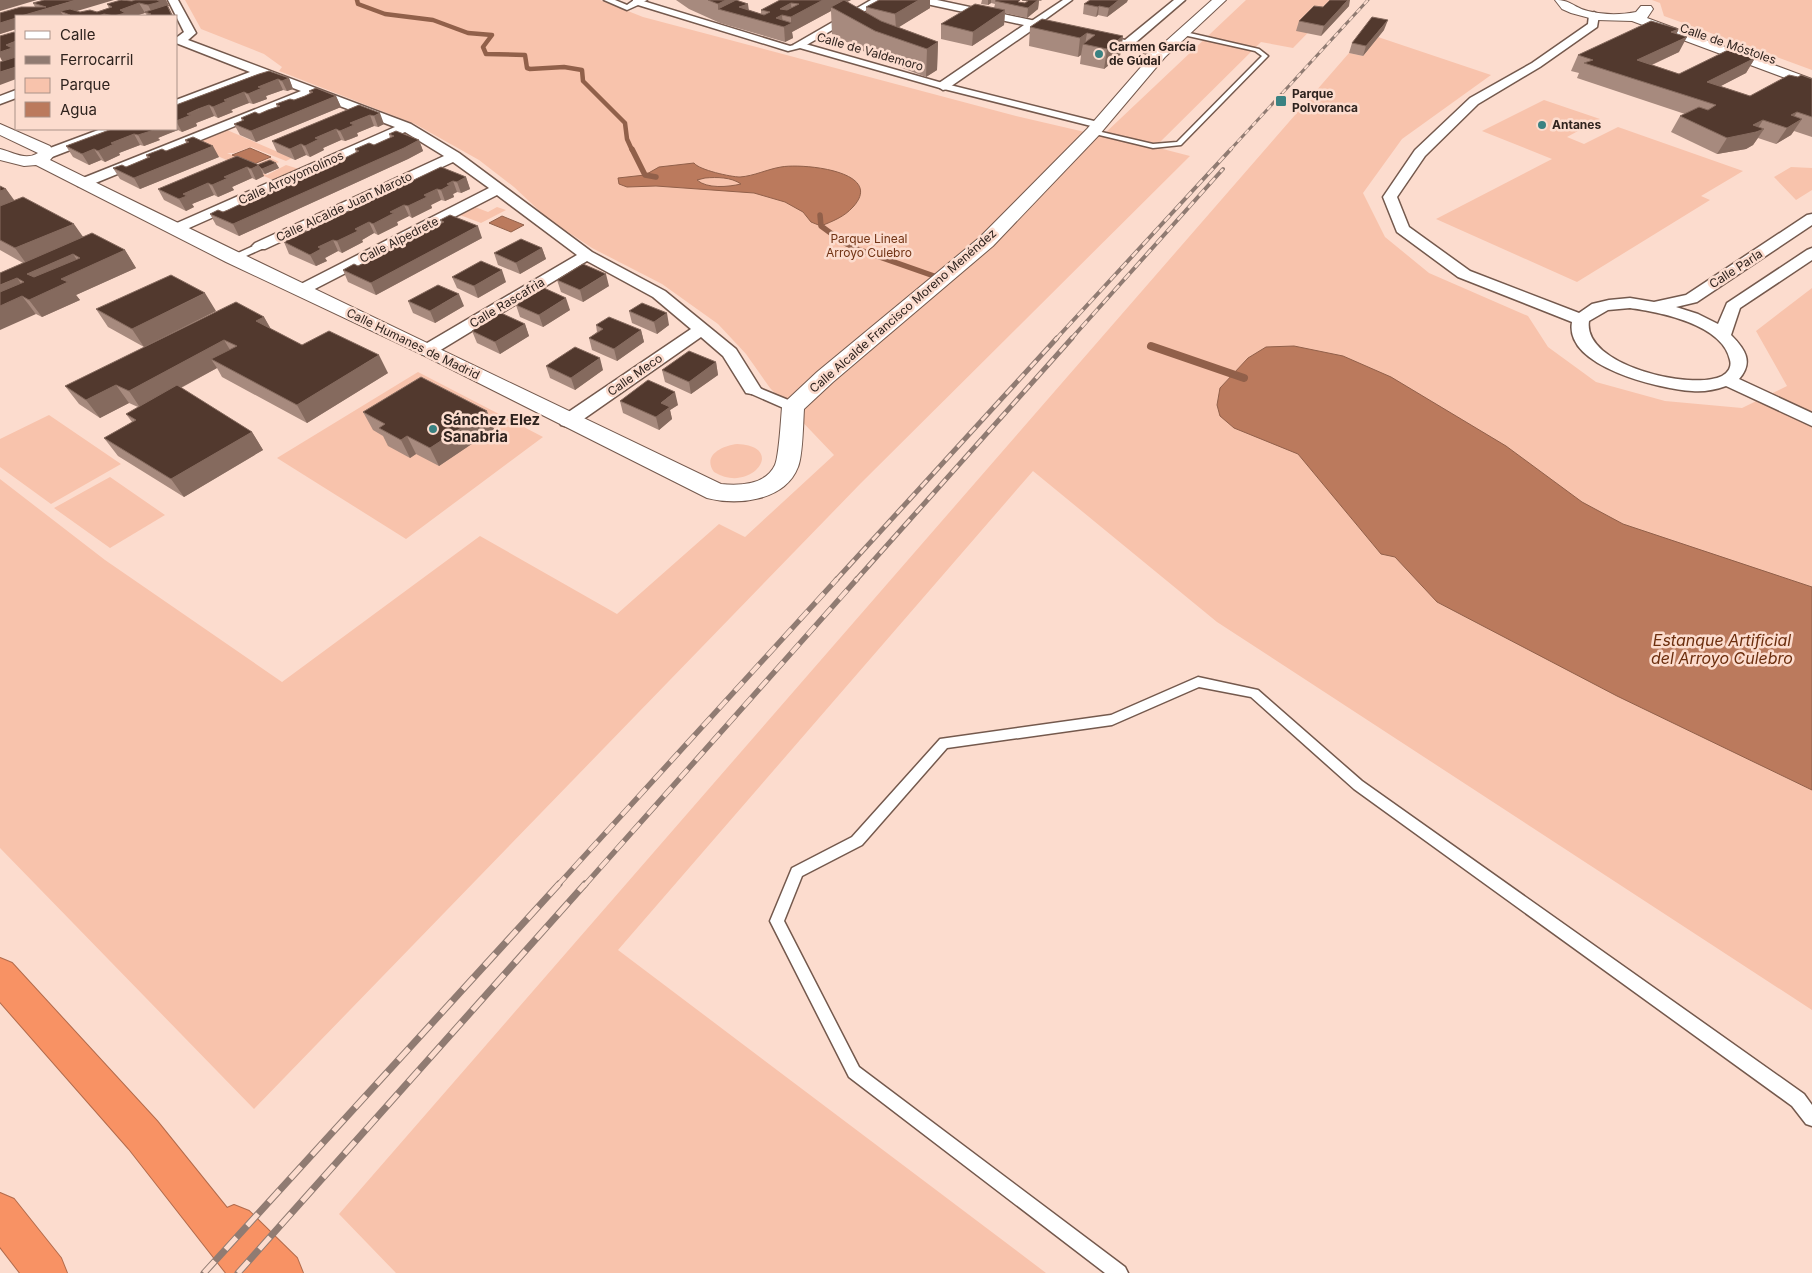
<svg xmlns="http://www.w3.org/2000/svg" width="1812" height="1273" viewBox="0 0 1812 1273" font-family="Inter,sans-serif">
	<style>
		.green { fill: #f8c3ac }
		.water { fill: #bb7a5d; stroke: #91604a; fill-rule: evenodd }
		.lines { fill: none; stroke-linecap: round; stroke-linejoin: round }
		.stream-far2 { stroke: #91604a; stroke-width: 4.5 }
		.stream-far1 { stroke: #91604a; stroke-width: 5.5 }
		.stream { stroke: #91604a; stroke-width: 8 }
		.service-casing { stroke: #74594d; stroke-width: 3 }
		.pedestrian-casing { stroke: #74594d; stroke-width: 3 }
		.minor-casing { stroke: #74594d; stroke-width: 3 }
		.tertiary-casing { stroke: #74594d; stroke-width: 2 }
		.secondary-casing { stroke: #74594d; stroke-width: 2 }
		.motorway-casing { stroke: #b26b4c; stroke-width: 2 }
		.service { fill: #fff; fill-rule: evenodd }
		.pedestrian { fill: #fff; fill-rule: evenodd }
		.minor { fill: #fff; fill-rule: evenodd }
		.tertiary { fill: #fff; fill-rule: evenodd }
		.secondary { fill: #fff; fill-rule: evenodd }
		.motorway { fill: #f89264; fill-rule: evenodd }
		.rail-far4-casing { stroke: #907b72; stroke-width: 3 }
		.rail-far3-casing { stroke: #907b72; stroke-width: 4 }
		.rail-far2-casing { stroke: #907b72; stroke-width: 5 }
		.rail-far1-casing { stroke: #907b72; stroke-width: 5.5 }
		.rail-casing { stroke: #907b72; stroke-width: 7 }
		.rail-far4 { stroke: #fcdcce; stroke-width: 2; stroke-dasharray: 5.5; stroke-linecap: butt }
		.rail-far3 { stroke: #fcdcce; stroke-width: 2.5; stroke-dasharray: 8; stroke-linecap: butt }
		.rail-far2 { stroke: #fcdcce; stroke-width: 3; stroke-dasharray: 9; stroke-linecap: butt }
		.rail-far1 { stroke: #fcdcce; stroke-width: 4; stroke-dasharray: 12; stroke-linecap: butt }
		.rail { stroke: #fcdcce; stroke-width: 5; stroke-dasharray: 16; stroke-linecap: butt }
		.wall { fill: #a78a7e }
		.shaded-wall { fill: #856a5e }
		.building { fill: #52392e; stroke: #856a5e; fill-rule: evenodd }
		.poi-dot { fill: #3a8282; stroke: #fcdcce; stroke-width: 2 }
		.labels { text-anchor: middle; stroke-width: 5; stroke-linejoin: round; paint-order: stroke }
		.far-street-label { font-size: 12px; fill: #2f231e; stroke: #fcdcce }
		.far-poi-label { font-size: 12px; font-weight: bold; fill: #2f231e; stroke: #fcdcce; text-anchor: start }
		.far-park-label { font-size: 12px; fill: #713314; stroke: #fcdcce }
		.poi-label { font-size: 15px; font-weight: bold; fill: #2f231e; stroke: #fcdcce; text-anchor: start }
		.water-label { font-size: 16px; font-style: italic; fill: #6c2e0e; stroke: #fcdcce }
	</style>
	<rect width="100%" height="100%" fill="#fcdcce"/>
	<path class="green" d="M185,0H600L643,17L1016,116L1102,136L1246,0H1340L1293,48L1261,42L1155,147L1190,156L861,483L254,1109L0,848V479L105,560L282,682L480,536L617,614L719,524L745,537L834,455L770,388L746,354L718,324L662,284L592,248L547,218L514,187L479,160L415,124L279,71L282,67L264,54L201,29Z
		M1652,0H1812V70L1664,16L1660,3Z
		M1378,37L1491,75L1402,139L1363,193L1385,237L1429,273L1528,316L1548,347L1596,382L1665,401L1742,408L1787,386L1756,331L1812,288V1010L1217,622L1033,471L618,950L1046,1273H396L339,1214L1349,53L1363,56Z
		M1544,100L1600,119L1567,137L1584,144L1618,127L1743,171L1701,196L1710,200L1577,282L1436,219L1552,159L1482,131Z
		M227,130L292,158L286,161L251,147L234,153H227L255,165L271,158L279,162L257,171L267,175L286,165L299,169L273,180L190,144Z
		M1791,167L1812,168V190L1796,200L1774,177Z
		M475,207L488,212L497,207L506,210L481,223L460,215Z
		M418,372L543,437L406,539L277,458Z
		M49,415L121,464L51,504L0,467V439Z
		M737,444C788,446 751,495 714,472C702,455 722,446 737,444Z
		M110,477L165,515L110,548L54,508Z"/>
	<path class="water" d="M250,148L271,157L254,164L232,155Z
		M694,163C699,170 731,177 740,177C754,176 768,169 781,167C802,163 886,171 853,207C844,217 833,221 821,226L811,222L803,212L785,202L754,193L656,186L627,187L619,184L618,178L645,175L659,167ZM705,178C717,177 731,177 741,184C728,187 707,189 697,180Z
		M502,216L524,225L511,232L489,223Z
		M1294,346L1343,356L1391,377L1506,446L1582,502L1623,524L1812,587V790L1617,696L1437,602L1395,557L1381,554L1298,454L1234,428L1220,416L1217,405L1220,388L1248,358L1266,347Z"/>
	<g class="lines">
		<path class="stream-far2" d="M357,0L358,4L385,14L433,20L468,33L492,35L483,47L486,54L525,55L527,68L530,69L564,67L582,70L583,81L625,123L627,139L632,150"/>
		<path class="stream-far1" d="M632,149L645,175L656,177
			M820,215L821,226L843,242L857,249L934,276"/>
		<path class="stream" d="M1151,346L1244,378"/>
		<defs>
			<path id="service" d="M1181,31L1259,49L1268,56L1181,145L1153,148L1091,133V131L1093,130L1153,144L1177,142L1262,56L1255,51L1179,34Z
				M1198,677L1258,690L1362,781L1804,1094L1812,1105V1126L1806,1124L1792,1106L1354,789L1251,697L1199,687L1112,725L947,748L862,845L802,876L784,921L859,1067L1125,1267L1128,1273H1105L849,1077L770,921L792,868L852,837L940,739L1111,715Z"/>
			<path id="pedestrian" d="M604,0H615L627,5L634,0H640L790,46L802,43L946,84L1102,123L1104,125L1099,128L940,88L800,48L788,51L638,5L627,10Z
				M1063,0H1072L1036,26H1030V22Z
				M260,243L264,244L265,246L264,248L237,260H229L227,258Z
				M752,385L798,404L800,407L793,411L788,410L747,392L746,389L747,386Z"/>
			<path id="minor" d="M168,0H178L196,33L188,40L411,124L459,153L592,252L665,291L736,349L761,389L758,393L752,394L746,393L723,356L701,337L575,425L568,427L561,425L559,421L561,417L691,329L653,297L587,261L434,354L428,355L422,354L419,350L422,346L577,255L497,195L307,293H295L293,290L295,287L489,188L453,162L265,249H255L252,246L255,243L444,156L405,132L180,232H170L168,229L170,226L395,127L311,95L88,186H78L76,183L78,180L301,91L261,76L176,108V100L250,72L176,43V38L184,32Z
				M633,0H647L637,5L633,4Z
				M871,0H884L803,47H795L793,45Z
				M917,0H937L1125,40L1174,0H1185L1135,43L1164,52L1166,54L1164,56L1160,57L1124,47L1035,28L947,89L943,90L937,86L939,83L1024,25L922,3Z
				M1594,12L1599,15L1597,27L1540,67L1478,104L1425,156L1397,197L1409,227L1470,271L1579,313L1592,304L1609,300L1630,298L1654,302L1686,295L1807,215L1812,214V225L1697,302L1676,307L1698,314L1718,324L1727,303L1807,250L1812,248V260L1740,308L1731,335C1745,349 1754,362 1739,379L1812,413V426L1726,386C1715,390 1703,392 1692,391C1661,389 1564,367 1572,322L1458,277L1397,232L1383,197L1415,150L1470,98L1532,63L1588,24L1589,15ZM1630,308C1659,312 1723,324 1730,360C1732,367 1728,373 1722,376C1691,391 1582,365 1589,321L1608,310Z
				M16,90V98L0,104V96Z
				M101,129H118L117,132L52,157L47,158L40,154L42,151Z"/>
			<path id="tertiary" d="M1212,0H1226L1165,57L1099,135L993,246L833,382L804,409C803,423 803,455 798,467C785,501 738,506 707,498L421,354L226,262L36,165L24,166L0,160V149C13,152 25,161 38,153L0,135V124L50,146L55,154L50,160C272,270 497,376 721,484C739,486 766,485 775,465C779,456 781,419 782,407L785,402L817,372L979,238L1087,129L1155,51Z"/>
			<path id="secondary" d="M1555,0C1572,0 1572,7 1588,11C1603,15 1621,15 1636,12L1641,6H1651L1653,9L1647,18L1812,79V88L1632,21L1597,20L1571,13L1562,9Z"/>
			<path id="motorway" d="M0,958L12,963L157,1121L227,1208L234,1205L249,1211L297,1258L303,1273H226L129,1149L0,1002Z
				M0,1193L14,1199L61,1258L67,1273H20L0,1247Z"/>
		</defs>
		<use href="#service" class="service-casing"/>
		<use href="#pedestrian" class="pedestrian-casing"/>
		<use href="#minor" class="minor-casing"/>
		<use href="#tertiary" class="tertiary-casing"/>
		<use href="#secondary" class="secondary-casing"/>
		<use href="#motorway" class="motorway-casing"/>
		<use href="#service" class="service"/>
		<use href="#pedestrian" class="pedestrian"/>
		<use href="#minor" class="minor"/>
		<use href="#tertiary" class="tertiary"/>
		<use href="#secondary" class="secondary"/>
		<use href="#motorway" class="motorway"/>
		<defs>
			<path id="rail-far4" d="M1230,150L1368,0"/>
			<path id="rail-far3" d="M1056,339L1231,149
				M1071,339L1223,169"/>
			<path id="rail-far2" d="M836,580L1057,338
				M856,580L1072,338"/>
			<path id="rail-far1" d="M557,886L837,579
				M584,886L857,579"/>
			<path id="rail" d="M204,1273L559,884
				M238,1273L585,884"/>
		</defs>
		<use href="#rail-far4" class="rail-far4-casing"/>
		<use href="#rail-far3" class="rail-far3-casing"/>
		<use href="#rail-far2" class="rail-far2-casing"/>
		<use href="#rail-far1" class="rail-far1-casing"/>
		<use href="#rail" class="rail-casing"/>
		<use href="#rail-far4" class="rail-far4"/>
		<use href="#rail-far3" class="rail-far3"/>
		<use href="#rail-far2" class="rail-far2"/>
		<use href="#rail-far1" class="rail-far1"/>
		<use href="#rail" class="rail"/>
	</g>
	<path class="wall" d="M135,0H166L169,6H168L173,16H145H147L146,14L145,13L135,16H63V15L60,16H16V29L0,34V13L35,7L33,3L80,12H97L109,8L107,4Z
		M676,0H737L749,10L761,14V10L780,0H851L847,2L866,13V7L930,8L898,27L938,42L937,70L926,77L876,58L832,34L831,11L792,32L793,38L785,42L720,23L689,9Z
		M982,0H1020L1018,2L1025,3L1028,1L1022,0H1042L1041,1H1039L1038,9L1027,18L1005,13L1004,25L972,46L941,39V24L994,8L995,4L991,3L988,5L981,4Z
		M1127,2L1107,17L1098,15L1096,17L1083,14L1084,4Z
		M1349,6L1321,36L1296,31L1299,21L1323,7Z
		M1030,27L1123,36L1120,56L1104,69L1080,64L1081,55L1078,57L1029,46Z
		M1679,29L1676,34L1679,52L1652,65L1679,74L1755,58L1746,73L1720,86L1750,96L1798,77L1812,79V137L1794,131L1791,135L1776,144L1758,138L1753,145L1746,149L1717,154L1671,132L1680,116L1685,114L1577,78L1579,73L1571,71L1578,55Z
		M1384,30L1363,56L1349,53L1352,43Z
		M259,74L289,78L293,89L287,91L283,90L266,96L267,99L253,104L249,103L245,104L231,110L233,112L218,118L214,116L204,120L196,123L197,126L182,132L178,130L167,134L158,138L160,140L144,146L140,145L119,153L120,155L105,162L101,160L89,165L73,157L66,146L112,129H176V105Z
		M309,91L336,96L341,107L256,142L240,135L234,124L242,121L241,118L259,114L277,107L276,104L294,100L310,94Z
		M359,105L384,124L378,127L374,126L357,133L358,136L351,139L345,141L341,140L323,148L324,150L310,157L306,155L295,160L277,152L272,141Z
		M389,134L419,140L423,151L408,159L239,236L216,225L210,214L223,212L244,203L242,199L263,194L283,185L282,182L302,177L321,169L319,165L338,161L356,153L355,149L374,145L390,138Z
		M185,140L219,157L140,189L120,179L113,168L126,167L147,158L146,155L166,151L186,143Z
		M276,163L279,168L265,174L262,173L264,176L256,180L252,178L232,187L234,190L218,197L214,195L192,204L194,207L186,211L164,200L158,189L257,165Z
		M441,167L466,177L470,189L461,193L457,192L453,194L454,197L445,201L441,200L431,205L432,208L412,218L409,216L397,222L398,225L378,235L374,233L362,240L363,242L342,253L338,251L325,258L327,261L316,266L289,254L284,242Z
		M0,186L6,189L15,201L83,237L125,250L136,268L76,295L80,300L42,317L36,314L0,273L23,263L0,250Z
		M440,220L482,238L376,295L348,282L343,270L358,266L371,259L369,256L395,247L407,241L406,238L430,229L441,223Z
		M542,248L546,259L520,274L498,265L494,253Z
		M452,277L506,282L478,298L457,288Z
		M557,280L609,286L583,302L561,292Z
		M408,301L464,306L435,323L413,313Z
		M516,305L570,310L543,327L520,317Z
		M96,309L216,311L144,347L108,327Z
		M629,311L669,325L657,334L632,323Z
		M264,317L271,329L302,345L388,373L307,423L222,377L217,368L181,388L252,432L263,450L184,497L118,456L104,438L132,422L126,414L138,407L129,403L100,418L79,404L65,386Z
		M525,324L529,336L500,354L477,343L472,331Z
		M596,325L641,330L644,342L617,361L592,350L589,338L597,332Z
		M716,362L718,375L691,394L665,382L662,370Z
		M546,366L603,370L575,390L550,378Z
		M620,401L678,405L670,410L672,419L659,430L623,413Z
		M363,412L494,429L439,466L416,454L410,458L388,446L383,436L373,430Z"/>
	<path class="shaded-wall" d="M0,0H37L0,11Z
		M76,0H114L67,14L60,11L63,15L60,16H21Z
		M155,0H166L169,6H168L173,16L153,15L148,5Z
		M726,0H736L718,9V4Z
		M823,0H851L834,9L831,7V11L792,32L793,38L785,42L784,27L791,23V17L782,15L783,27L776,18L780,9L791,3L792,16Z
		M919,0H930V8L896,29L895,14Z
		M988,0H991V3L988,5Z
		M1038,0H1039L1038,9L1027,18L1028,8Z
		M1119,0H1128L1127,2L1107,17L1109,8Z
		M1348,0H1350L1349,6L1321,36L1324,26Z
		M139,3L145,13L135,16H114L120,10Z
		M748,4L750,18L739,7Z
		M1099,6L1098,15L1096,17L1098,7Z
		M1005,10L1004,25L972,46L973,32Z
		M16,18V29L0,34V23Z
		M1388,20L1384,30L1363,56L1366,46Z
		M1679,29L1671,44V32Z
		M1087,33L1085,45L1083,44L1081,55L1078,57L1080,38Z
		M1123,36L1120,56L1104,69L1107,49Z
		M1687,37L1679,52L1629,75L1637,60Z
		M16,41V54H15L16,59L3,63L0,57V52L6,45Z
		M938,42L937,70L926,77L927,49Z
		M1755,58L1746,73L1698,98L1707,82Z
		M16,67V79L0,85V72Z
		M289,78L293,89L287,91L282,81Z
		M278,79L283,90L266,96L267,99L253,104L248,94L258,87Z
		M244,92L249,103L231,110L233,112L218,118L213,107L224,100Z
		M336,96L341,107L256,142L251,131Z
		M209,105L214,116L196,123L197,126L182,132L176,121L187,114Z
		M1797,112L1787,128L1802,119L1791,135L1776,144L1787,128L1791,115Z
		M380,113L384,124L378,127L374,116Z
		M370,115L374,126L357,133L358,136L345,141L340,131L350,123Z
		M1763,120L1755,133L1764,129L1753,145L1746,149L1717,154L1727,138Z
		M176,127L178,130L158,138L160,140L144,146L138,135L150,129H176Z
		M336,129L341,140L323,148L324,150L310,157L305,146L315,138Z
		M134,134L140,145L119,153L120,155L105,162L98,151L111,143Z
		M419,140L423,151L408,159L239,236L233,224Z
		M301,144L306,155L295,160L290,149Z
		M213,146L219,157L140,189L134,178Z
		M94,149L101,160L89,165L82,154Z
		M276,163L279,168L265,174L262,169Z
		M259,165L264,176L256,180L251,169Z
		M247,167L252,178L232,187L234,190L218,197L212,185L224,177Z
		M466,177L470,189L461,193L457,182Z
		M453,181L457,192L453,194L454,197L445,201L441,190L447,184Z
		M208,183L214,195L192,204L194,207L186,211L179,199L183,194Z
		M6,189L18,206L0,213V191Z
		M437,189L441,200L431,205L432,208L412,218L408,206L424,195Z
		M404,205L409,216L397,222L398,225L378,235L373,224L390,212Z
		M369,222L374,233L362,240L363,242L342,253L337,241L355,229Z
		M74,224L86,241L28,266L15,248Z
		M478,226L482,238L376,295L371,283Z
		M333,240L338,251L325,258L327,261L316,266L310,255L318,247Z
		M542,248L546,259L520,274L516,263Z
		M125,250L136,268L76,295L80,300L42,317L29,300L40,291L27,274L73,254L83,269Z
		M502,270L506,282L478,298L474,286Z
		M606,274L609,286L583,302L580,290Z
		M17,278L30,295L22,296L36,314L0,330V285Z
		M205,293L216,311L144,347L132,329Z
		M459,294L464,306L435,323L430,311Z
		M566,298L570,310L543,327L539,315Z
		M667,313L669,325L657,334L654,322Z
		M264,317L274,335L256,321Z
		M525,324L529,336L500,354L495,342Z
		M641,330L644,342L617,361L614,349Z
		M224,340L235,358L211,359L217,368L141,409L129,391Z
		M379,355L388,373L307,423L297,405Z
		M600,358L603,370L575,390L571,378Z
		M716,362L718,375L691,394L689,382Z
		M116,385L129,403L100,418L86,400Z
		M675,392L678,405L670,410L672,419L659,430L656,417L661,403Z
		M487,411L494,429L439,466L430,448Z
		M252,432L263,450L184,497L171,479Z
		M407,436L416,454L410,458L401,440Z"/>
	<path class="building" d="M44,0H76L21,16H16V18L0,23V13L21,7H46L33,3Z
		M121,0L132,1L135,0H157L160,2L148,5L139,3L120,10L125,13L114,16L104,14L99,16H68L70,15L60,11L70,9L80,12L90,10L97,12L112,7L107,4Z
		M708,0H726L718,4Z
		M736,0L748,4L739,7L764,15L770,12L761,10L780,0H823L791,17L782,15L776,18L792,23L784,27L718,9ZM791,3L799,4L787,10L780,9Z
		M844,0L881,21L938,42L927,49L875,31L831,7Z
		M879,0H919L895,14L866,7Z
		M996,0H1020L1018,2L1025,3L1028,1L1022,0H1038L1028,8L995,1Z
		M1090,0H1119L1109,8L1099,6L1098,7L1084,4Z
		M1330,0H1348L1324,26L1299,21L1314,6L1323,7Z
		M975,4L1005,10L973,32L941,24Z
		M167,5L172,16H145L151,14L145,12Z
		M1372,17L1388,20L1366,46L1352,43Z
		M1042,19L1123,36L1107,49L1083,44L1095,35L1087,33L1080,38L1030,27Z
		M1651,21L1679,29L1671,32L1687,37L1637,60L1679,74L1728,50L1755,58L1707,82L1750,96L1789,75L1798,77L1801,75L1812,79V117L1797,112L1791,115L1802,119L1787,128L1763,120L1753,125L1764,129L1756,132L1727,138L1680,116L1699,107L1708,110L1716,105L1584,63L1593,60L1578,55Z
		M14,32L16,33V41L6,45L12,48L0,52V36Z
		M16,57V67L0,72V62Z
		M269,71L289,78L282,81L278,79L258,87L262,88L248,94L244,92L224,100L227,101L213,107L209,105L198,109L187,114L191,115L176,121V105L259,74Z
		M316,88L336,96L251,131L234,124L244,120L241,118L255,112L259,114L268,110L280,106L276,104L290,99L294,100L305,96L313,92L309,91Z
		M359,105L380,113L374,116L370,115L350,123L354,125L340,131L336,129L315,138L319,139L305,146L301,144L290,149L272,141Z
		M112,129H152L154,130L138,135L134,134L111,143L114,144L98,151L94,149L82,154L66,146Z
		M396,131L419,140L404,148L233,224L210,214L218,210L223,212L228,210L247,201L242,199L259,192L263,194L273,190L286,184L282,182L297,175L302,177L314,171L324,167L319,165L334,159L338,161L347,157L359,151L355,149L369,143L374,145L394,136L389,134Z
		M193,137L213,146L134,178L113,168L122,165L126,167L150,157L146,155L162,149L166,151L189,142L185,140Z
		M237,156L259,165L251,169L247,167L224,177L228,178L212,185L208,183L183,194L187,196L179,199L158,189Z
		M270,160L276,163L262,169L260,167L257,165Z
		M441,167L466,177L457,182L453,181L447,184L450,185L441,190L437,189L424,195L427,197L408,206L404,205L390,212L394,213L373,224L369,222L355,229L358,231L337,241L333,240L318,247L321,249L310,255L284,242Z
		M0,186L6,189L0,191Z
		M23,197L74,224L15,248L0,240V206Z
		M450,215L478,226L371,283L343,270L354,264L358,266L373,258L369,256L391,245L395,247L409,239L406,238L426,227L430,229L444,222L440,220Z
		M92,233L125,250L61,279L68,282L29,300L22,296L0,306V292L24,282L17,278L0,285V273ZM73,254L80,258L34,277L27,274Z
		M521,239L542,248L516,263L494,253Z
		M481,261L502,270L474,286L452,277Z
		M583,264L606,274L580,290L557,280Z
		M171,275L205,293L132,329L96,309Z
		M438,285L459,294L430,311L408,301Z
		M544,288L566,298L539,315L516,305Z
		M236,302L264,317L256,321L302,345L329,331L379,355L297,405L211,359L237,346L224,340L129,391L116,385L86,400L65,386Z
		M642,303L667,313L654,322L629,311Z
		M501,313L525,324L495,342L472,331Z
		M609,317L641,330L614,349L589,338L603,329L596,325Z
		M575,347L600,358L571,378L546,366Z
		M689,351L716,362L689,382L662,370Z
		M421,377L487,411L430,448L407,436L401,440L379,428L385,424L363,412Z
		M648,380L675,392L661,403L670,407L656,417L620,401Z
		M177,385L252,432L171,479L104,438L136,420L126,414Z"/>
	<g class="poi-dot">
		<circle cx="1099" cy="54" r="5"/>
		<rect x="1275" y="95" width="12" height="12" rx="2.5"/>
		<circle cx="1542" cy="125" r="5"/>
		<circle cx="433" cy="429" r="5"/>
	</g>
	<g class="labels">
		<g class="far-street-label">
			<text transform="translate(1728 44) rotate(19)" y="4">Calle de Móstoles</text>
			<text transform="translate(870 52) rotate(16)" y="4">Calle de Valdemoro</text>
			<text transform="translate(291 178) rotate(-24)" y="4">Calle Arroyomolinos</text>
			<text transform="translate(344 207) rotate(-25)" y="4">Calle Alcalde Juan Maroto</text>
			<text transform="translate(399 240) rotate(-27)" y="4">Calle Alpedrete</text>
			<text transform="translate(1736 269) rotate(-33)" y="4">Calle Parla</text>
			<text transform="translate(507 303) rotate(-31)" y="4">Calle Rascafria</text>
			<text transform="translate(903 311) rotate(-41)" y="4">Calle Alcalde Francisco Moreno Menéndez</text>
			<text transform="translate(413 344) rotate(26)" y="4">Calle Humanes de Madrid</text>
			<text transform="translate(635 375) rotate(-35)" y="4">Calle Meco</text>
		</g>
		<g class="far-poi-label">
			<text x="1109" y="51">Carmen García<tspan x="1109" dy="14">de Gúdal</tspan></text>
			<text x="1292" y="98">Parque<tspan x="1292" dy="14">Polvoranca</tspan></text>
			<text x="1552" y="129">Antanes</text>
		</g>
		<g class="far-park-label">
			<text x="869" y="243">Parque Lineal<tspan x="869" dy="14">Arroyo Culebro</tspan></text>
		</g>
		<g class="poi-label">
			<text x="443" y="425">Sánchez Elez<tspan x="443" dy="17">Sanabria</tspan></text>
		</g>
		<g class="water-label">
			<text x="1722" y="646">Estanque Artificial<tspan x="1722" dy="18">del Arroyo Culebro</tspan></text>
		</g>
	</g>
	<rect x="15" y="15" width="162" height="115" fill="#fcdcce" stroke="#aa9288"/>
	<rect x="25" y="31" width="25" height="8" fill="#ffffff" stroke="#aa9288"/>
	<text x="60" y="40" font-size="15" fill="#2f231e">Calle</text>
	<rect x="25" y="56" width="25" height="8" fill="#907b72" stroke="#aa9288"/>
	<text x="60" y="65" font-size="15" fill="#2f231e">Ferrocarril</text>
	<rect x="25" y="78" width="25" height="15" fill="#f8c3ac" stroke="#aa9288"/>
	<text x="60" y="90" font-size="15" fill="#2f231e">Parque</text>
	<rect x="25" y="102" width="25" height="15" fill="#bb7a5d" stroke="#aa9288"/>
	<text x="60" y="115" font-size="15" fill="#2f231e">Agua</text>
</svg>
